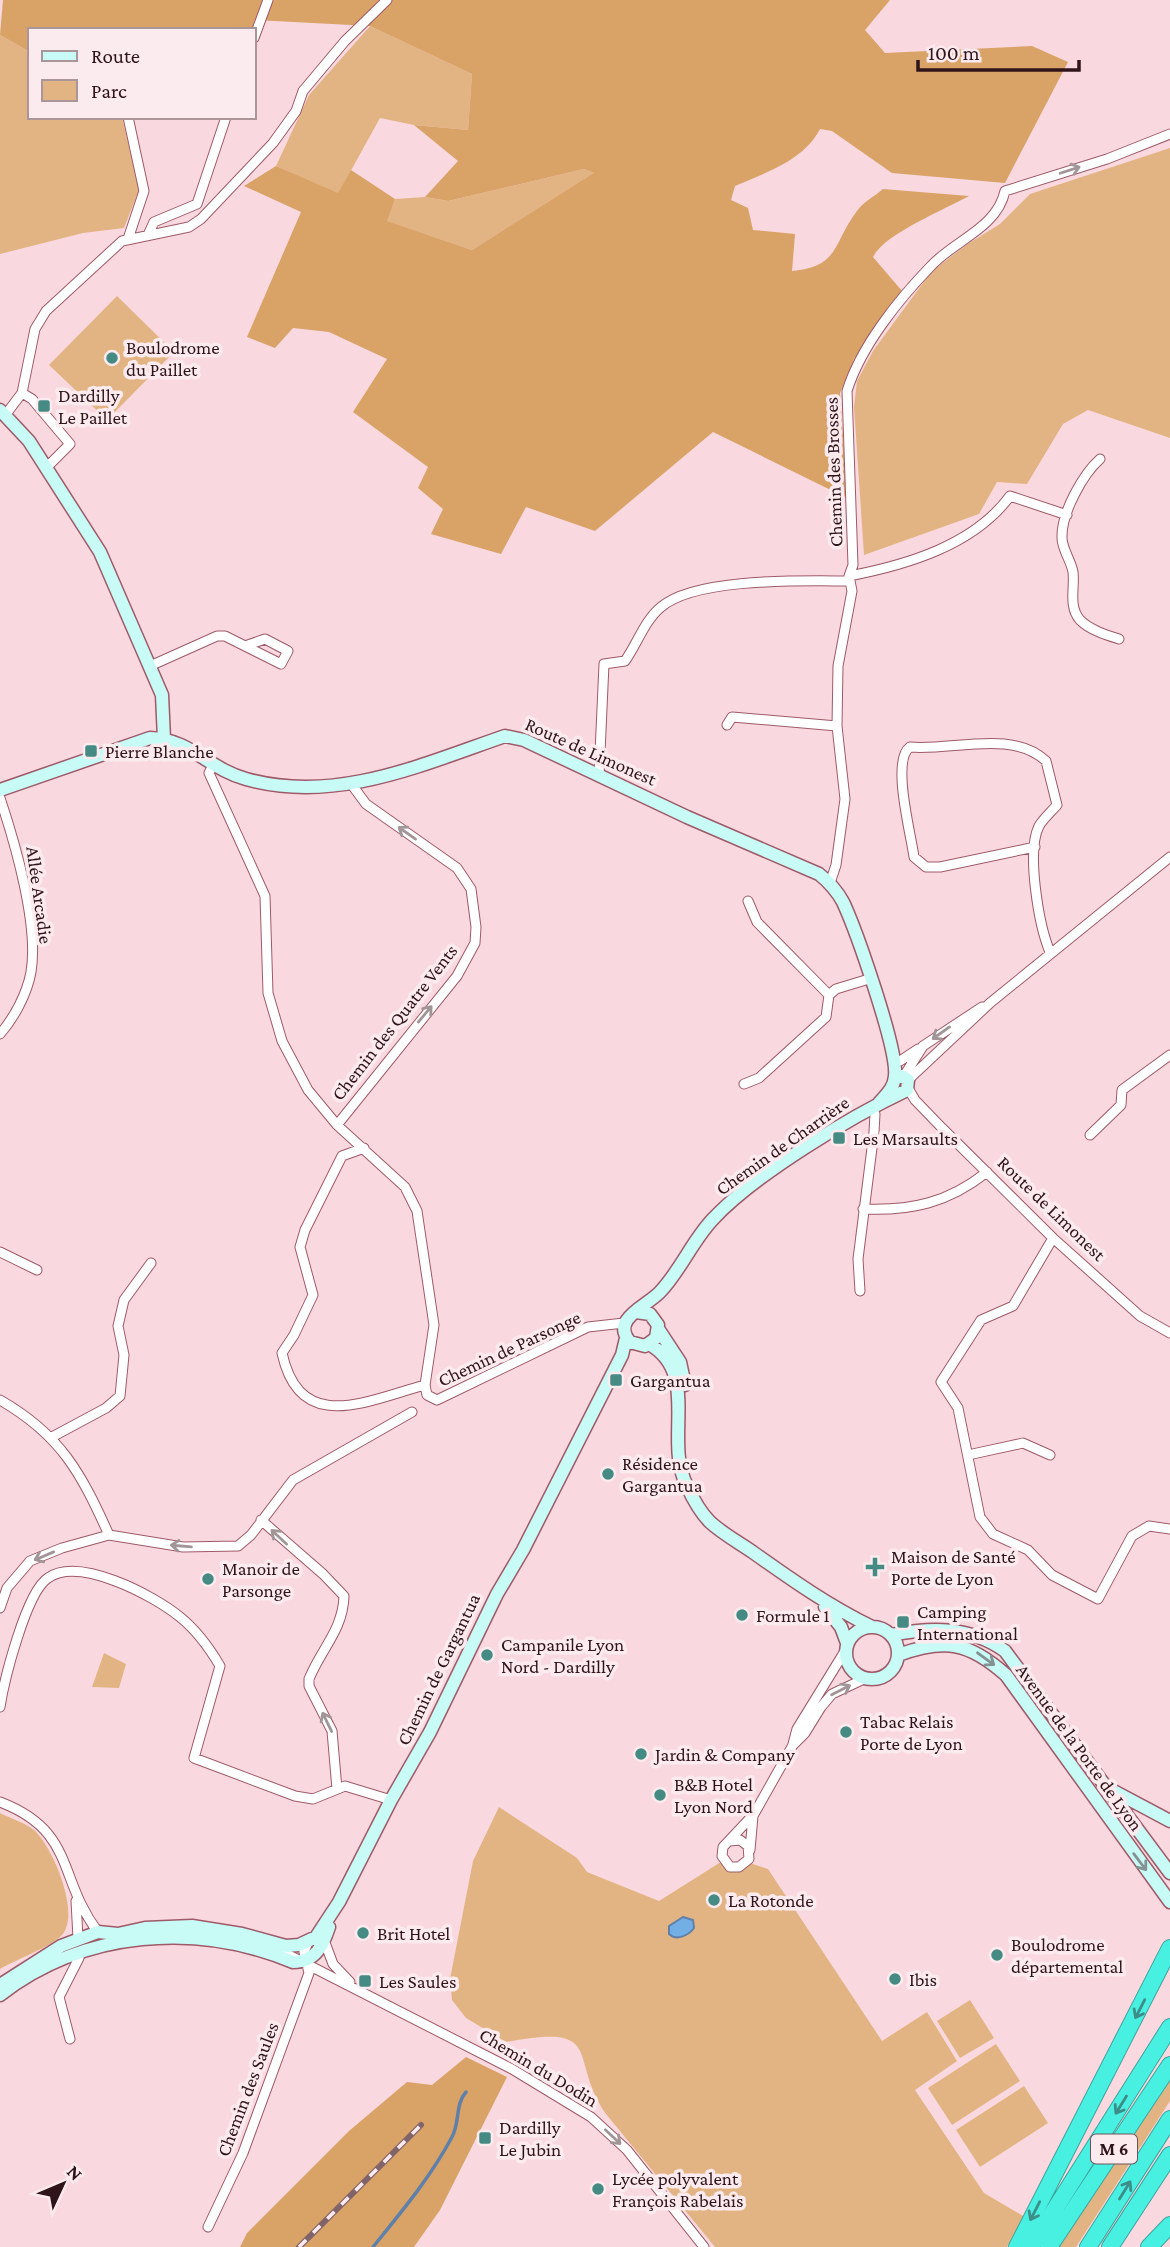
<svg xmlns="http://www.w3.org/2000/svg" width="1170" height="2247" viewBox="0 0 1170 2247" font-family="'Crimson Pro',serif">
	<style>
		.green { fill: #e3b483 }
		.forest { fill: #d9a267 }
		.water { fill: #73afe5; stroke: #5f80a8; stroke-width: 2 }
		.lines { fill: none; stroke-linecap: round; stroke-linejoin: round }
		.stream { stroke: #5f80a8; stroke-width: 3.5 }
		.street-casing { stroke: #9e5a68; stroke-width: 11 }
		.secondary-casing { stroke: #9e5a68; stroke-width: 15 }
		.highway-casing { stroke: #3fa39c; stroke-width: 18 }
		.street { stroke: #fff; stroke-width: 9 }
		.secondary { stroke: #c8faf6; stroke-width: 12 }
		.highway { stroke: #48f0e2; stroke-width: 16 }
		.rail-casing { stroke: #81646a; stroke-width: 6 }
		.rail { stroke: #fcebee; stroke-width: 3.5; stroke-dasharray: 10; stroke-linecap: butt }
		.oneway { stroke: #a19598 }
		.oneway2 { stroke: #839293 }
		.oneway3 { stroke: #3d8d88 }
		.poi-dot { fill: #458b84; stroke: #fcebee; stroke-width: 2.5 }
		.labels { text-anchor: middle; stroke-width: 7; stroke-linejoin: round; paint-order: stroke }
		.shield { fill: #fcebee; stroke: #6c545a; stroke-width: 2 }
		.shield-label { font-size: 18px; font-weight: bold; fill: #2f141a }
		.poi-label { font-size: 19px; fill: #2f141a; stroke: #fcebee; text-anchor: start }
		.street-label { font-size: 19px; fill: #2f141a; stroke: #fcebee }
	</style>
	<rect width="100%" height="100%" fill="#f9d9df"/>
	<path class="green" d="M370,26L472,74L468,130L414,125L380,118L338,194L276,166L309,95Z
		M0,35L30,52V117H122L139,190L124,228L83,233L0,254Z
		M1170,148V438L1088,410L1063,424L1027,484L997,482L979,514L864,555L854,407L857,381L873,351L931,272L966,245L1000,224L1030,194Z
		M584,169L595,173L472,250L386,221L395,199L425,197L448,201Z
		M117,296L174,352L107,420L49,365Z
		M104,1653L126,1664L119,1688L92,1687Z
		M499,1807L577,1858L587,1872L659,1901L724,1860L735,1868L747,1862L768,1869L882,2041L927,2012L957,2061L915,2090L984,2193L1025,2217L1007,2247H715L606,2114C567,2057 607,2023 506,2042L466,2018L452,2000L450,1979L473,1861Z
		M0,1813C10,1818 25,1823 34,1830C53,1847 81,1914 62,1935C51,1947 17,1959 0,1969Z
		M970,2000L994,2038L960,2058L937,2021Z
		M996,2044L1020,2081L952,2125L928,2088Z
		M1170,2081V2101L1076,2247H1058Z
		M1024,2086L1048,2123L980,2167L956,2130Z"/>
	<path class="forest" d="M3,0H890L865,30L885,53L1032,46L1068,62L1005,183L892,173L832,131L820,129C803,161 767,172 735,186L731,200L748,208L753,230L795,234L792,271C840,267 833,242 857,211C863,202 875,196 883,189L969,196C946,209 884,234 873,257L902,291L854,359L840,393L847,498L713,432L595,531L526,507L501,554L431,534L443,509L418,488L428,467L353,412L387,359L329,332L293,328L275,348L247,337L301,212L244,186L276,166L338,193L351,170L395,199L387,221L472,250L594,173L584,169L448,201L425,197L458,161L414,125L468,130L472,74L370,26L255,20L252,30H30V52L0,35Z
		M466,2057L507,2077L440,2210L414,2247H240L247,2233L349,2131L407,2082L432,2085Z"/>
	<path class="water" d="M683,1917L693,1920L694,1928C688,1936 676,1941 669,1934V1926Z"/>
	<g class="lines">
		<path class="stream" d="M373,2247C402,2211 430,2178 452,2137C460,2123 455,2104 466,2092"/>
		<defs>
			<path id="street" d="M254,38L268,0
				M148,235L154,222L197,204L226,117
				M128,239L144,191L128,117
				M22,393L32,399L70,444L47,467
				M6,414L22,393L35,329L46,311L122,241L189,227L201,219L273,143L296,111L303,91L345,41L387,0
				M1100,459C1083,474 1062,512 1062,536C1061,548 1071,560 1073,572C1075,588 1068,606 1080,620C1090,630 1106,635 1119,639
				M849,576C907,565 974,545 1010,496L1067,515
				M150,666L217,636H225L281,664L288,651L265,639L245,646
				M727,725L732,717L837,726
				M213,765L209,773L265,896L268,993L282,1041L308,1090L337,1125L405,1187L417,1211L434,1325L425,1385L427,1395L437,1400L588,1327L624,1323
				M599,775L604,664L625,661C637,644 645,620 661,607C696,577 804,581 850,581
				M0,798C15,843 39,925 31,972C27,994 14,1018 0,1034
				M1035,847L940,867H926L914,857C911,834 891,760 910,747C952,751 1012,729 1046,761L1057,805C1051,812 1043,819 1039,826C1026,852 1039,926 1050,952
				M830,883L836,865L845,799L837,726L838,666L852,591L849,576L853,565L847,391C861,346 899,299 931,266C955,240 997,228 1005,191L1107,159L1170,134
				M748,901L757,922L829,995
				M900,1061L918,1049
				M904,1076L923,1046L982,1007
				M908,1080L990,1003L1170,857
				M744,1084L759,1078L826,1017L829,995L836,989L869,979
				M908,1088L915,1100L942,1128L1053,1238L1140,1316L1170,1333
				M337,1125L457,976L475,943L476,927L471,889L457,868L366,804L352,785
				M1090,1135L1121,1105L1122,1090L1170,1055
				M364,1148L342,1156L305,1230L300,1247L313,1295L294,1335L282,1353C300,1436 368,1400 425,1385
				M863,1209C911,1211 948,1203 987,1172
				M1053,1238L1013,1306L981,1320L941,1382L958,1408L980,1517L993,1534L1028,1550L1052,1575L1098,1599L1132,1536L1149,1526L1170,1529
				M0,1252L37,1270
				M860,1291L858,1259L874,1132L875,1114L871,1108
				M0,1400C61,1435 81,1473 109,1535
				M52,1437L106,1408L120,1396L124,1355L118,1326L124,1300L151,1263
				M968,1455L1023,1443L1050,1455
				M261,1520L323,1574L344,1596C343,1630 321,1649 309,1679V1686L332,1731L337,1789
				M0,1608L7,1588L30,1561L62,1548L109,1535L183,1547L238,1546L251,1535L293,1480L412,1412
				M0,1707C4,1681 26,1592 48,1578C79,1556 153,1595 180,1617C195,1629 210,1649 220,1666L194,1758L295,1796L313,1799L345,1786L391,1800
				M793,1744L797,1729L845,1651
				M0,1802C76,1831 57,1878 98,1932
				M730,1841L740,1840L748,1846L749,1859L739,1867H730L722,1856L723,1847L754,1814L793,1745L805,1733L821,1707L832,1694L864,1679
				M750,1850L753,1816
				M76,1901L78,1938
				M324,1940L333,1964L350,1982
				M277,1949L512,2069L591,2117L627,2150L704,2247
				M70,2039L59,1997L79,1958L78,1954
				M208,2227L243,2153L309,1973L304,1952L308,1942"/>
			<path id="secondary" d="M0,410L29,441L100,552L162,695L164,739
				M0,790L150,738C190,739 209,769 246,779C335,804 421,765 505,736L524,740L687,817L819,874C829,882 837,891 843,902C856,930 898,1049 895,1076C894,1088 887,1094 879,1103
				M636,1312L650,1314L658,1325L656,1338L645,1346L630,1342C610,1319 647,1306 660,1292C681,1270 692,1241 713,1219C755,1174 852,1116 907,1090L908,1080L901,1076
				M659,1330L680,1362L685,1385
				M649,1344C701,1373 663,1440 687,1486C692,1497 701,1513 710,1522C723,1534 740,1543 754,1553C792,1580 829,1606 872,1627
				M825,1607L841,1627L847,1643
				M846 1653a26 26 0 1 1 52 0a26 26 0 1 1-52 0Z
				M891,1635C931,1627 970,1626 1005,1651L1170,1873
				M898,1655C945,1638 969,1642 1006,1675L1170,1902
				M1108,1788L1170,1821
				M0,1985L61,1946L98,1932L118,1934L145,1928L192,1926L242,1934L286,1946L299,1945L316,1937L339,1902L391,1800L430,1732L497,1594L523,1550L622,1355L626,1338
				M0,1995C84,1930 197,1922 293,1962C316,1962 323,1945 329,1927"/>
			<path id="highway" d="M1017,2247L1170,1948
				M1031,2247L1170,2027
				M1049,2247L1170,2065
				M1088,2247L1170,2119
				M1110,2247L1170,2155
				M1149,2247L1170,2225"/>
		</defs>
		<use href="#street" class="street-casing"/>
		<use href="#secondary" class="secondary-casing"/>
		<use href="#highway" class="highway-casing"/>
		<use href="#street" class="street"/>
		<use href="#secondary" class="secondary"/>
		<use href="#highway" class="highway"/>
		<defs>
			<path id="rail" d="M299,2247L421,2125"/>
		</defs>
		<use href="#rail" class="rail-casing"/>
		<use href="#rail" class="rail"/>
	</g>
	<defs><path id="oneway-shaft" d="M-6 0H5M1.5-3L5.5 0L1.5 3" fill="none" stroke-width="1.6" stroke-linecap="round" stroke-linejoin="round" transform="scale(1.75)"/></defs>
	<g class="oneway">
		<use href="#oneway-shaft" transform="translate(1070 170) rotate(-18)"/>
		<use href="#oneway-shaft" transform="translate(407 833) rotate(-145)"/>
		<use href="#oneway-shaft" transform="translate(425 1014) rotate(-50)"/>
		<use href="#oneway-shaft" transform="translate(941 1033) rotate(145)"/>
		<use href="#oneway-shaft" transform="translate(279 1537) rotate(-137)"/>
		<use href="#oneway-shaft" transform="translate(181 1546) rotate(-175)"/>
		<use href="#oneway-shaft" transform="translate(44 1556) rotate(157)"/>
		<use href="#oneway-shaft" transform="translate(841 1690) rotate(-27)"/>
		<use href="#oneway-shaft" transform="translate(327 1722) rotate(-116)"/>
		<use href="#oneway-shaft" transform="translate(613 2137) rotate(43)"/>
	</g>
	<g class="oneway2">
		<use href="#oneway-shaft" transform="translate(986 1659) rotate(36)"/>
		<use href="#oneway-shaft" transform="translate(1140 1862) rotate(53)"/>
	</g>
	<g class="oneway3">
		<use href="#oneway-shaft" transform="translate(1140 2009) rotate(117)"/>
		<use href="#oneway-shaft" transform="translate(1121 2105) rotate(122)"/>
		<use href="#oneway-shaft" transform="translate(1125 2190) rotate(-58)"/>
		<use href="#oneway-shaft" transform="translate(1035 2211) rotate(117)"/>
	</g>
	<g class="poi-dot">
		<circle cx="112" cy="358" r="7"/>
		<rect x="37" y="399" width="14" height="14" rx="3.5"/>
		<rect x="84" y="744" width="14" height="14" rx="3.5"/>
		<rect x="832" y="1131" width="14" height="14" rx="3.5"/>
		<rect x="609" y="1373" width="14" height="14" rx="3.5"/>
		<circle cx="608" cy="1474" r="7"/>
		<path d="M871.5 1556.5h7v7h7v7h-7v7h-7v-7h-7v-7h7z"/>
		<circle cx="208" cy="1579" r="7"/>
		<circle cx="742" cy="1615" r="7"/>
		<rect x="896" y="1615" width="14" height="14" rx="3.5"/>
		<circle cx="487" cy="1655" r="7"/>
		<circle cx="846" cy="1732" r="7"/>
		<circle cx="641" cy="1754" r="7"/>
		<circle cx="660" cy="1795" r="7"/>
		<circle cx="714" cy="1900" r="7"/>
		<circle cx="363" cy="1933" r="7"/>
		<circle cx="997" cy="1955" r="7"/>
		<circle cx="895" cy="1979" r="7"/>
		<rect x="358" y="1974" width="14" height="14" rx="3.5"/>
		<rect x="478" y="2131" width="14" height="14" rx="3.5"/>
		<circle cx="598" cy="2189" r="7"/>
	</g>
	<g class="labels">
		<rect class="shield" x="1091" y="2134.5" width="46" height="29" rx="5"/>
		<g class="shield-label">
			<text x="1114" y="2155">M 6</text>
		</g>
		<g class="poi-label">
			<text x="126" y="354">Boulodrome<tspan x="126" dy="22">du Paillet</tspan></text>
			<text x="58" y="402">Dardilly<tspan x="58" dy="22">Le Paillet</tspan></text>
			<text x="105" y="758">Pierre Blanche</text>
			<text x="853" y="1145">Les Marsaults</text>
			<text x="630" y="1387">Gargantua</text>
			<text x="622" y="1470">Résidence<tspan x="622" dy="22">Gargantua</tspan></text>
			<text x="891" y="1563">Maison de Santé<tspan x="891" dy="22">Porte de Lyon</tspan></text>
			<text x="222" y="1575">Manoir de<tspan x="222" dy="22">Parsonge</tspan></text>
			<text x="917" y="1618">Camping<tspan x="917" dy="22">International</tspan></text>
			<text x="756" y="1622">Formule 1</text>
			<text x="501" y="1651">Campanile Lyon<tspan x="501" dy="22">Nord - Dardilly</tspan></text>
			<text x="860" y="1728">Tabac Relais<tspan x="860" dy="22">Porte de Lyon</tspan></text>
			<text x="655" y="1761">Jardin &amp; Company</text>
			<text x="674" y="1791">B&amp;B Hotel<tspan x="674" dy="22">Lyon Nord</tspan></text>
			<text x="728" y="1907">La Rotonde</text>
			<text x="377" y="1940">Brit Hotel</text>
			<text x="1011" y="1951">Boulodrome<tspan x="1011" dy="22">départemental</tspan></text>
			<text x="909" y="1986">Ibis</text>
			<text x="379" y="1988">Les Saules</text>
			<text x="499" y="2134">Dardilly<tspan x="499" dy="22">Le Jubin</tspan></text>
			<text x="612" y="2185">Lycée polyvalent<tspan x="612" dy="22">François Rabelais</tspan></text>
		</g>
		<g class="street-label">
			<text transform="translate(833 472) rotate(-92)" y="7">Chemin des Brosses</text>
			<text transform="translate(591 751) rotate(24)" y="7">Route de Limonest</text>
			<text transform="translate(40 895) rotate(82)" y="7">Allée Arcadie</text>
			<text transform="translate(394 1022) rotate(-52)" y="7">Chemin des Quatre Vents</text>
			<text transform="translate(782 1145) rotate(-35)" y="7">Chemin de Charrière</text>
			<text transform="translate(1052 1208) rotate(44)" y="7">Route de Limonest</text>
			<text transform="translate(509 1348) rotate(-25)" y="7">Chemin de Parsonge</text>
			<text transform="translate(438 1669) rotate(-64)" y="7">Chemin de Gargantua</text>
			<text transform="translate(1080 1747) rotate(54)" y="7">Avenue de la Porte de Lyon</text>
			<text transform="translate(539 2067) rotate(31)" y="7">Chemin du Dodin</text>
			<text transform="translate(247 2089) rotate(-69)" y="7">Chemin des Saules</text>
		</g>
	</g>
	<rect x="28" y="28" width="228" height="91" fill="#fcebee" stroke="#aa9599" stroke-width="2"/>
	<rect x="42" y="51" width="35" height="10" fill="#c8faf6" stroke="#aa9599" stroke-width="2"/>
	<text x="91" y="63" font-size="21" fill="#2f141a">Route</text>
	<rect x="42" y="80" width="35" height="21" fill="#e3b483" stroke="#aa9599" stroke-width="2"/>
	<text x="91" y="98" font-size="21" fill="#2f141a">Parc</text>
	<g transform="translate(63 2184) rotate(46)" stroke="#fcebee" stroke-width="5" paint-order="stroke">
	<path d="M0-5L12 26L0 18L-12 26Z" fill="#2f141a"/>
	<text y="-10" font-size="19" font-weight="bold" text-anchor="middle" fill="#2f141a">N</text>
	</g>
	<path d="M918 60v10h161v-10" fill="none" stroke="#2f141a" stroke-width="3.5"/>
	<text x="928" y="60" font-size="21" fill="#2f141a" stroke="#fcebee" stroke-width="5" paint-order="stroke">100 m</text>
</svg>
